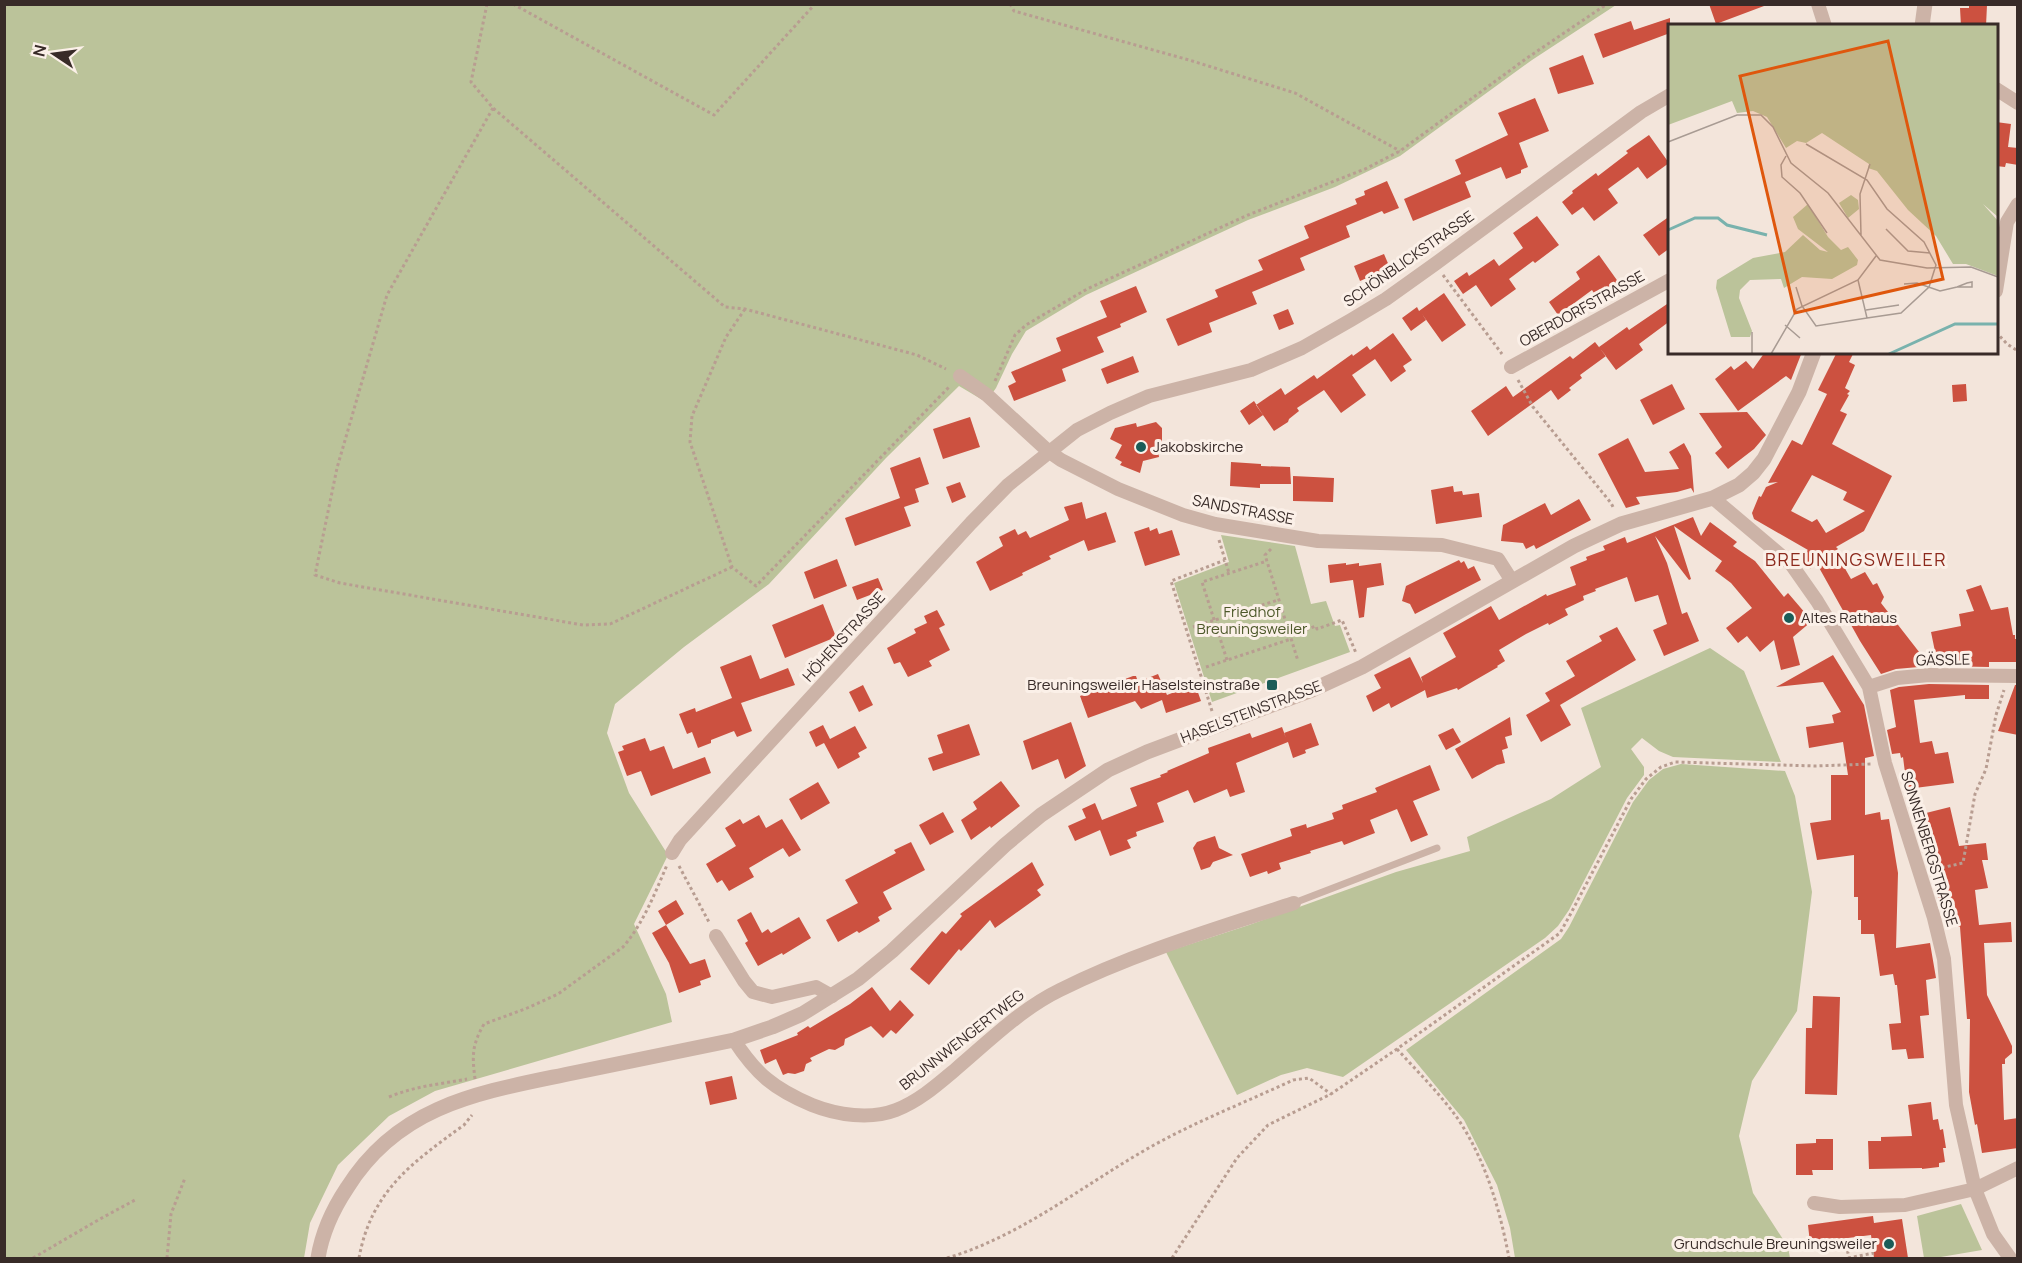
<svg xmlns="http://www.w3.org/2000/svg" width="2022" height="1263" viewBox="0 0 2022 1263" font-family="Manrope,sans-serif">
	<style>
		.green { fill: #bbc39a }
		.building { fill: #cc5140; fill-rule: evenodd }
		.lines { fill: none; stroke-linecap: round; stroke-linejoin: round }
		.path { stroke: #b89d91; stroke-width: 3; stroke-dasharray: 3 3; stroke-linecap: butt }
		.service { stroke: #ccb3a7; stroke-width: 7 }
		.minor { stroke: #ccb3a7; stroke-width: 14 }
		.tertiary { stroke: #ccb3a7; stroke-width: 15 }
		.poi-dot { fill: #1b5c58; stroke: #fbf0e8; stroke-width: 2 }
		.labels { text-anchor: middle; stroke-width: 6; stroke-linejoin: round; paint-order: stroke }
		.street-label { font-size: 15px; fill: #382b28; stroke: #fbf0e8 }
		.poi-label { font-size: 15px; fill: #382b28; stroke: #fbf0e8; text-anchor: start }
		.park-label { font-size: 15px; fill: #4d582a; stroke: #fbf0e8 }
		.quarter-label { font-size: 18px; letter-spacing: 1.5px; fill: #8c291c; stroke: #fbf0e8 }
		.inset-river { fill: none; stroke: #79b2ad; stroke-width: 3 }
		.inset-road { fill: none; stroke: #a89b93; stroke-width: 1.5 }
		.view { fill: #df570d; fill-opacity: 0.15; stroke: #df570d; stroke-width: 3 }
		.inset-edge { fill: none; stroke: #382b28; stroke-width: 3 }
	</style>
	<rect width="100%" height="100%" fill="#f3e5db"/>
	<path class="green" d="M5,5H1616L1532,60L1400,156L1335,187L1248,220L1086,295L1026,331L1012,354L996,388L986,402L959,386L886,458L769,584L684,647L615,704L607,733L629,793L668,855L634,924L666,994L672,1022L435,1091L389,1116L338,1165L310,1223L304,1258H5Z
		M1221,535L1295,546L1311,604L1326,601L1335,626L1340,625L1350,652L1212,702L1174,583L1229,562Z
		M1710,648L1744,671L1781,762L1673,757L1659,751L1642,738L1631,749L1644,767V775L1627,798L1569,910L1558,926L1545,938L1343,1077L1307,1068L1281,1075L1237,1095L1166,952L1249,925L1396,872L1470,851L1467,837L1551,799L1601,767L1581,708Z
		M1681,764L1785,771L1795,796L1812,892L1797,1011L1752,1081L1739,1136L1753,1193L1788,1247L1790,1258H1515L1510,1228L1497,1185L1464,1120L1406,1050L1561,939L1569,927L1633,802L1649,780L1663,769Z
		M1961,1204L1982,1250L1935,1258H1924L1917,1216Z"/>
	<path class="building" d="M1709,4H1764V6L1716,24Z
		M1969,5H1987L1986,26H1961L1960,8H1969Z
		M1670,18V33L1603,58L1594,34L1631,21L1634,30Z
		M1583,55L1594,84L1558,94L1549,68Z
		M1535,98L1549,131L1519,143L1528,167L1521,170V173L1506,179L1501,167L1465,182L1471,197L1413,221L1404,199L1461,174L1455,160L1508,135L1498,113Z
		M1996,122L2011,124L2008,147L2018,148V165L2006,163L2005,167L1996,166Z
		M1649,135L1669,163L1647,179L1638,167L1608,189L1618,203L1594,221L1583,207L1572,215L1562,202L1573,193L1572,191L1596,173L1598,176L1628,153L1626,151Z
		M1387,181L1399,208L1384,214L1382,211L1346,226L1350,237L1300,258L1305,270L1252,292L1257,304L1209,323L1212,332L1178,346L1166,319L1218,297L1215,290L1263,270L1258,260L1309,238L1304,226L1357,204L1355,199L1365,195L1364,191Z
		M1537,216L1559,245L1535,263L1533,261L1509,279L1516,289L1491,307L1476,285L1463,294L1454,281L1467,272L1469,276L1494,259L1499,266L1523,248L1513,233Z
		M1670,216V248L1659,256L1643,235Z
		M1384,254L1390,268L1360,281L1354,266Z
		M1599,255L1619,283L1597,298L1592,290L1558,315L1549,302L1580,279L1576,272Z
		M1136,286L1147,312L1120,324L1121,327L1097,337L1104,352L1062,369L1066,381L1014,401L1008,386L1016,382L1011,372L1061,351L1056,338L1107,317L1100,301Z
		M1444,293L1466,325L1442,342L1422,314L1426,320L1411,331L1402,318L1417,307L1419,311Z
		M1670,302V321L1639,344L1643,350L1616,370L1599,347L1627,327L1629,330Z
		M1288,309L1294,324L1279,330L1273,315Z
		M1393,333L1412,360L1403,366L1406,371L1391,382L1375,359L1352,375L1366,395L1341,413L1324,390L1297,408L1299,411L1289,419L1288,422L1274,431L1256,405L1281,388L1285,395L1314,375L1317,379L1352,354L1353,356L1367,346L1370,350Z
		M1595,342L1606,356L1580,375L1582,378L1569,388L1571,390L1558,400L1551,390L1488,436L1471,411L1506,386L1513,397L1570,356L1573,359Z
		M1765,352H1802L1791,380L1786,376L1738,411L1715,379L1731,366L1734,370L1746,361L1753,369Z
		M1837,352H1854L1849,362L1855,365L1845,388L1850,391L1847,394L1849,395L1840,411L1847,414L1832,444L1892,476L1864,531L1836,547L1838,549L1835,551L1851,579L1865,572L1873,585L1877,583L1884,597L1881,603L1930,666L1896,669L1881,674L1860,641L1817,564L1810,569L1801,556L1808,550L1754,519L1752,513L1759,496L1761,497L1766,487L1778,482L1768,483L1792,440L1802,445L1827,394L1818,390ZM1812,475L1847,492L1843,500L1865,511L1826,533L1817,519L1812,522L1791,511Z
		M1133,356L1139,372L1107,384L1101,369Z
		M1672,384L1685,409L1653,425L1640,400Z
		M1966,384L1967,401L1953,402L1952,385Z
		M1254,401L1263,415L1249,425L1240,411Z
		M1747,412L1766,435L1754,449L1728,469L1715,453L1722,447L1699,413Z
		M970,417L980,447L943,459L933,429Z
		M1156,422L1162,428V449L1158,450L1159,457L1143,461L1140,473L1120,465L1122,462L1115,458L1122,445L1110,439L1115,428L1136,423L1137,427Z
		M1628,438L1645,472L1679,469L1669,452L1684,443L1691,456L1694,493L1691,488L1677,492L1636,497L1640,504L1626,508L1598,454Z
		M920,457L929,484L915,489L919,502L904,507L911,526L855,546L845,518L900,498L890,468Z
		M1231,462L1261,464V466L1290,467L1291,484H1260V488L1230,486Z
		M1293,476L1334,478L1333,502L1293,501Z
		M960,482L966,497L952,503L946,487Z
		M1453,486L1454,492L1462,491L1463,495L1479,493L1482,517L1436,524L1431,490Z
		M1579,499L1591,520L1536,549L1534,545L1526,549L1523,543L1501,541L1503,525L1545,503L1551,515Z
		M1082,502L1086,519L1106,512L1116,542L1088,551L1084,540L1049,556L1051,559L1022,573L1023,575L990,591L976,562L1003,546L999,537L1015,529L1018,535L1026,531L1030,538L1069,520L1064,507Z
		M1693,517L1701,536L1710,522L1737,542L1733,546L1755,561L1784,597L1788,593L1812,621L1793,637L1800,665L1781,670L1774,640L1760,652L1747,636L1738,643L1726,628L1752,608L1731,583L1715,571L1722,561L1674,526L1691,579L1689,580L1655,536L1667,563L1682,614L1687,612L1699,641L1664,656L1653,630L1667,624L1658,595L1635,602L1627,577L1595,589L1596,591L1583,596L1584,600L1565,609L1568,615L1549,625L1548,623L1526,634L1499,650L1505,661L1497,666L1498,667L1458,690L1457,688L1427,698L1425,690L1391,708L1389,703L1373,712L1366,696L1381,688L1374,675L1410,657L1423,683L1421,677L1456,657L1443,633L1491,606L1499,620L1546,594L1547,596L1576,585L1570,567L1587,560L1586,557L1605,550L1603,546L1625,537L1627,543Z
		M1149,527L1150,531L1157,528L1159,534L1172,530L1180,555L1145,566L1134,532Z
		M837,559L847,586L814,599L804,572Z
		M1459,560L1461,563L1464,561L1468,569L1474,566L1481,580L1415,614L1410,604L1402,601L1406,586Z
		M1346,563V565L1359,563V566L1381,563L1384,585L1367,588L1364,617L1359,618L1353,580L1330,583L1328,565Z
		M878,578L883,590L857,600L852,587Z
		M1981,585L1991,610L2008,607L2013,635H2015V639H2018V662H1989V667L1938,666L1931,632L1961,626L1959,614L1974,611L1966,590Z
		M823,604L836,637L785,658L772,625Z
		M937,610L945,625L939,628L950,650L929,661L932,666L908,677L900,662L894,664L887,648L916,633L914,629L927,623L924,616Z
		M1617,627L1636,660L1560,705L1571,725L1541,742L1526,715L1550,701L1545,693L1575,676L1566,661L1602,641L1599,636Z
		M751,655L760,679L788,668L795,685L741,703L752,731L737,737L734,731L711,740V743L698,748L692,732L687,734L679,714L695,708L696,712L732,698L720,667Z
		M1833,655L1864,705L1874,756L1865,758V815L1880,812L1881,820L1889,819L1898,873L1896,948L1930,943L1936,978L1926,980L1929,1015L1920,1016L1924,1058L1908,1059L1906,1049L1892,1050L1889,1024L1901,1023L1897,985H1895L1893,974L1880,976L1874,934H1861V920H1858V897H1854V855L1817,860L1810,823L1831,820V775H1848L1843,742L1809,748L1806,727L1834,723L1832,715L1841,712L1823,682L1776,687Z
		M1158,674L1167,695L1195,684L1201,701L1166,713L1162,700L1141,709L1135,701L1088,718L1080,696L1133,676H1136L1138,682Z
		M1929,684L1989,685V699H1965V695L1914,700L1920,743L1932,741L1935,754L1948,752L1954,783L1907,789L1903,757L1901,758L1900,753L1892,754L1887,730L1896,727L1890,690L1899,687Z
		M863,685L873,705L859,712L849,692Z
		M2015,685H2018V735L1998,731Z
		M1510,717L1512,735L1505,737L1508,748L1502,750L1505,763L1497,765L1472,779L1455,749Z
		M1071,722L1086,766L1065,779L1058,759L1032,770L1023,741Z
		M1311,723L1319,745L1305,750L1306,753L1293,758L1288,742L1236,763L1245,792L1230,797L1227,789L1194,803L1188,790L1157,803L1164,822L1136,832L1137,836L1127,840L1131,848L1110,856L1100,830L1075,841L1068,826L1086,818L1082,809L1095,803L1102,820L1137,806L1130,788L1161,777L1160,775L1168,772L1167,771L1209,753L1208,748L1250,733L1252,738L1282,727L1286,738L1284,733Z
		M969,724L980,755L933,771L928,758L943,753L937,735Z
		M823,725L830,739L855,726L867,748L858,753L860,757L838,769L824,743L816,747L809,732Z
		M1453,728L1461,742L1446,750L1438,735Z
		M645,738L650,751L664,746L673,769L705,757L711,773L651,796L641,771L627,776L618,752L624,750L622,746Z
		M1430,765L1440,790L1413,801L1428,835L1411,842L1397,809L1370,820L1375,833L1344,845L1342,841L1310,851L1311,853L1279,863L1281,869L1268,874L1267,871L1250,877L1241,854L1292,836L1290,829L1306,824L1307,828L1334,819L1332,813L1343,809L1342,805L1377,792L1375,788Z
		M1001,781L1020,806L991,828L990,826L971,840L961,820L977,809L973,802Z
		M818,782L830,803L801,820L789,799Z
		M1950,807L1959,846L1986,843L1988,860H1982L1988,888L1975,890L1979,925L2011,922L2012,942L1984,943L1987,995L2012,1046V1053L2005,1059V1064H2002L2004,1120L2018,1118V1148L1982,1153L1977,1124L1975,1125L1969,1092L1970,1019H1967L1960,927H1956L1955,905L1941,909L1918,815Z
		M943,812L954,832L930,845L919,825Z
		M759,815L766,828L782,819L801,850L789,857L783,848L749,868L754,877L729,891L722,880L717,883L706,864L736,846L725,828L740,819L743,824Z
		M1215,836L1219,848L1233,855L1213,862L1210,867L1201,870L1193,848L1197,842Z
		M911,842L925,870L883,892L892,909L878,917L880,921L859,933L857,931L838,942L826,920L858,903L845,880L896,853L894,850Z
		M1032,862L1044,885L1037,890L1041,895L995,928L990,920L961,951L959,949L929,985L910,969L942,931L946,934L962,916L960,914Z
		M676,900L684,914L666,925L658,911Z
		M751,912L762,933L768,929L771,933L799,917L811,938L783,955L782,953L758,966L745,943L748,941L737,920Z
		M666,925L690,964L705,959L711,977L700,981L701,985L679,993L669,963L652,933Z
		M872,987L890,1011L900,1000L914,1015L896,1034L891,1030L883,1038L871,1026L845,1039L844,1045L835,1050L829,1049L810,1058L812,1061L806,1064L804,1071L795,1074L788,1073L783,1075L776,1059L765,1064L760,1050L798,1035L797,1033L808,1026L810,1028L850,1004Z
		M1813,996L1840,997L1837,1095L1805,1094L1806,1028H1812Z
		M732,1076L737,1099L710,1105L705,1082Z
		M1931,1102L1933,1120L1938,1119L1940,1130L1943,1129L1946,1148H1943L1945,1162L1939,1163V1167L1922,1169V1168L1869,1169L1868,1141H1881V1137L1912,1136L1908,1105Z
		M1816,1139H1833V1170H1812L1813,1175H1796V1144L1816,1143Z
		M1873,1216L1874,1223L1902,1219L1908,1258H1874L1871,1235L1810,1243L1808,1225Z"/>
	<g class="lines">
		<path class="path" d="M487,4L471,82L493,108L725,307L745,309L917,355L946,369
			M513,4L714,115L815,4
			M1010,4L1014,11L1189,60L1295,93L1400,151
			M493,108L387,295L337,468L315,575L340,583L583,625L610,624L732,567
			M1443,275L1502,354
			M745,309L726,337L692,416L690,442L732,567L756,586L949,387
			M1996,332L2007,344L2018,351
			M1518,380L1533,407L1611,503L1614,509
			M995,381L1015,335L1026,325L1087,289L1248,215L1365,169L1400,151L1527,58L1607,4
			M1219,540L1229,573
			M1271,549L1265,555L1298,661
			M1193,627L1278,600
			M1289,636L1316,626L1317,629L1342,620L1356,653
			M1227,660L1202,582L1267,561
			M1206,667L1291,639
			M1212,711L1171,581L1225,560
			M679,866L710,924
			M1936,869L1963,863L1975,794L1986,769L1996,715L2004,690
			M1397,1049C1417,1071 1441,1095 1458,1119C1486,1161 1500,1210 1509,1258
			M475,1079C472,1055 472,1045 484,1024L525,1009L558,994L623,947C643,924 655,893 667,865
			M389,1097C415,1086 441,1084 467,1079
			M1845,1239L1849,1258
			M33,1258L100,1219L135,1200
			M167,1258L171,1214L185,1178
			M359,1258C371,1191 413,1162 464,1125L472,1115
			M947,1258C1018,1237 1077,1190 1140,1153C1189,1124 1242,1104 1293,1080L1309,1078L1331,1094
			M1172,1258L1237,1158L1268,1125L1331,1094L1397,1049L1560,933L1570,915L1631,799L1646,779L1661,767L1675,762L1815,766L1871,764
			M1848,1258L1874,1253"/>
		<path class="service" d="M1294,903L1437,848"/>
		<path class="minor" d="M1818,4L1825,26
			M1996,89L2018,103
			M1996,291L2007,222L2018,204
			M1511,367L1670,280
			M960,376L987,395L1048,451L1061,460L1118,489L1183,515L1215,524L1318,541L1442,545L1498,559L1512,581
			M1713,498L1791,564L1817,601L1869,687L1885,763L1934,918L1944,959L1956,1105L1975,1189L1993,1234L2010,1258
			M1869,687L1897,678L1929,675L2018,676
			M672,853L680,840L971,523L1008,485L1077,430L1110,413L1149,396L1251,370L1302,348L1351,320L1386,299L1435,264L1641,112L1670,95
			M716,936L744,981L753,992L772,997L816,987L832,996
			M734,1040C756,1074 774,1089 812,1105C837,1115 870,1120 896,1110C919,1101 937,1085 956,1069C989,1041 1021,1009 1060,990C1134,953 1215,929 1294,903
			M1814,1203L1840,1207L1905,1205L1975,1189L2018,1168"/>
		<path class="tertiary" d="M1922,26L1925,4
			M318,1258C322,1233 333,1209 347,1188C400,1103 483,1092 573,1073C627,1062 680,1051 734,1040L772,1027L802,1014L858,979L892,951L1005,845L1041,815L1108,770L1147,752L1312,690L1362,667L1574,546L1621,524L1713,498L1739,485L1753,473L1764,459L1799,392L1814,352"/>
	</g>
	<g class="poi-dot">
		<circle cx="1141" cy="447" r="6"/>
		<circle cx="1789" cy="618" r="6"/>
		<rect x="1266" y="679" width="12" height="12" rx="3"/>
		<circle cx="1889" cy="1244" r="6"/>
	</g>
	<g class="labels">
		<g class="street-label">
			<text transform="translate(1409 259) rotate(-35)" y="5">SCHÖNBLICKSTRASSE</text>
			<text transform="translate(1582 309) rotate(-29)" y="5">OBERDORFSTRASSE</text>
			<text transform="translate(1243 510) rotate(11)" y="5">SANDSTRASSE</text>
			<text transform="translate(844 637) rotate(-48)" y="5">HÖHENSTRASSE</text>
			<text transform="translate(1943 660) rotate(-1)" y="5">GÄSSLE</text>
			<text transform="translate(1251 712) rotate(-21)" y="5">HASELSTEINSTRASSE</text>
			<text transform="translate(1929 849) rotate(73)" y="5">SONNENBERGSTRASSE</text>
			<text transform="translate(962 1040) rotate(-38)" y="5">BRUNNWENGERTWEG</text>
		</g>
		<g class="poi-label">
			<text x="1153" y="452">Jakobskirche</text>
			<text x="1801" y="623">Altes Rathaus</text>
			<text x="1260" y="690" text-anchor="end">Breuningsweiler Haselsteinstraße</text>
			<text x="1877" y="1249" text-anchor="end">Grundschule Breuningsweiler</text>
		</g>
		<g class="park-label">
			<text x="1252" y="617">Friedhof<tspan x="1252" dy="17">Breuningsweiler</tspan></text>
		</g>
		<g class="quarter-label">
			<text x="1856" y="566">BREUNINGSWEILER</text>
		</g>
	</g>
	<g transform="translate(1668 24)">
		<rect width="330" height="330" fill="#f3e5db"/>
		<path d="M0,0H330V193L315,180L330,197V252L298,240H285L268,212L240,186L209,147L200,144L201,140L154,109L138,119L129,117L118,124L99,93L85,87L69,89L64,77L0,101ZM183,171L190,176L191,185L180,194L171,179ZM140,180L160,213L173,226L180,223L190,236L189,241L164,255L134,253L116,264L113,255L82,256L72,266L71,274L84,307L82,313H63L48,264L49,256L85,234L117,228L135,211L152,226L160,228L130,205L125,193Z" fill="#bbc39a"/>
		<path class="inset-river" d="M0,206L27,194H50L59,201L99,211M221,330L287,300H330"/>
		<path class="inset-road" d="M0,118L69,91H93L105,103L123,139L160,169L212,236L259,244L303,243L330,253M118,132L113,141L114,153L132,169L159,209M218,205L240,227L262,229M193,211L192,170L202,140M190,256L199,294M304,258V263H289L299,259ZM236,260L249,259L272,267L289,263M128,263L134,282L148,302L199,294L233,289L261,263L268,241L256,218L219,185L199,156L138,120M198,286L231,281M117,301L132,314M84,308V330M103,330L129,285L190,256L208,232"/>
		<path class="view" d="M220,17L275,255L127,289L72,52Z"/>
		<rect width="330" height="330" class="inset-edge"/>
	</g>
	<rect width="2022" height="1263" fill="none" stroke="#382b28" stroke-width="12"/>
	<g transform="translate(54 54) rotate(283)" stroke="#fbf0e8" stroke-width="4.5" paint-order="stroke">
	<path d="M0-4.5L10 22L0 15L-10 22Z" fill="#382b28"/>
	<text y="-9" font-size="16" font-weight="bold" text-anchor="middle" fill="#382b28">N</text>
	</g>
</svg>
